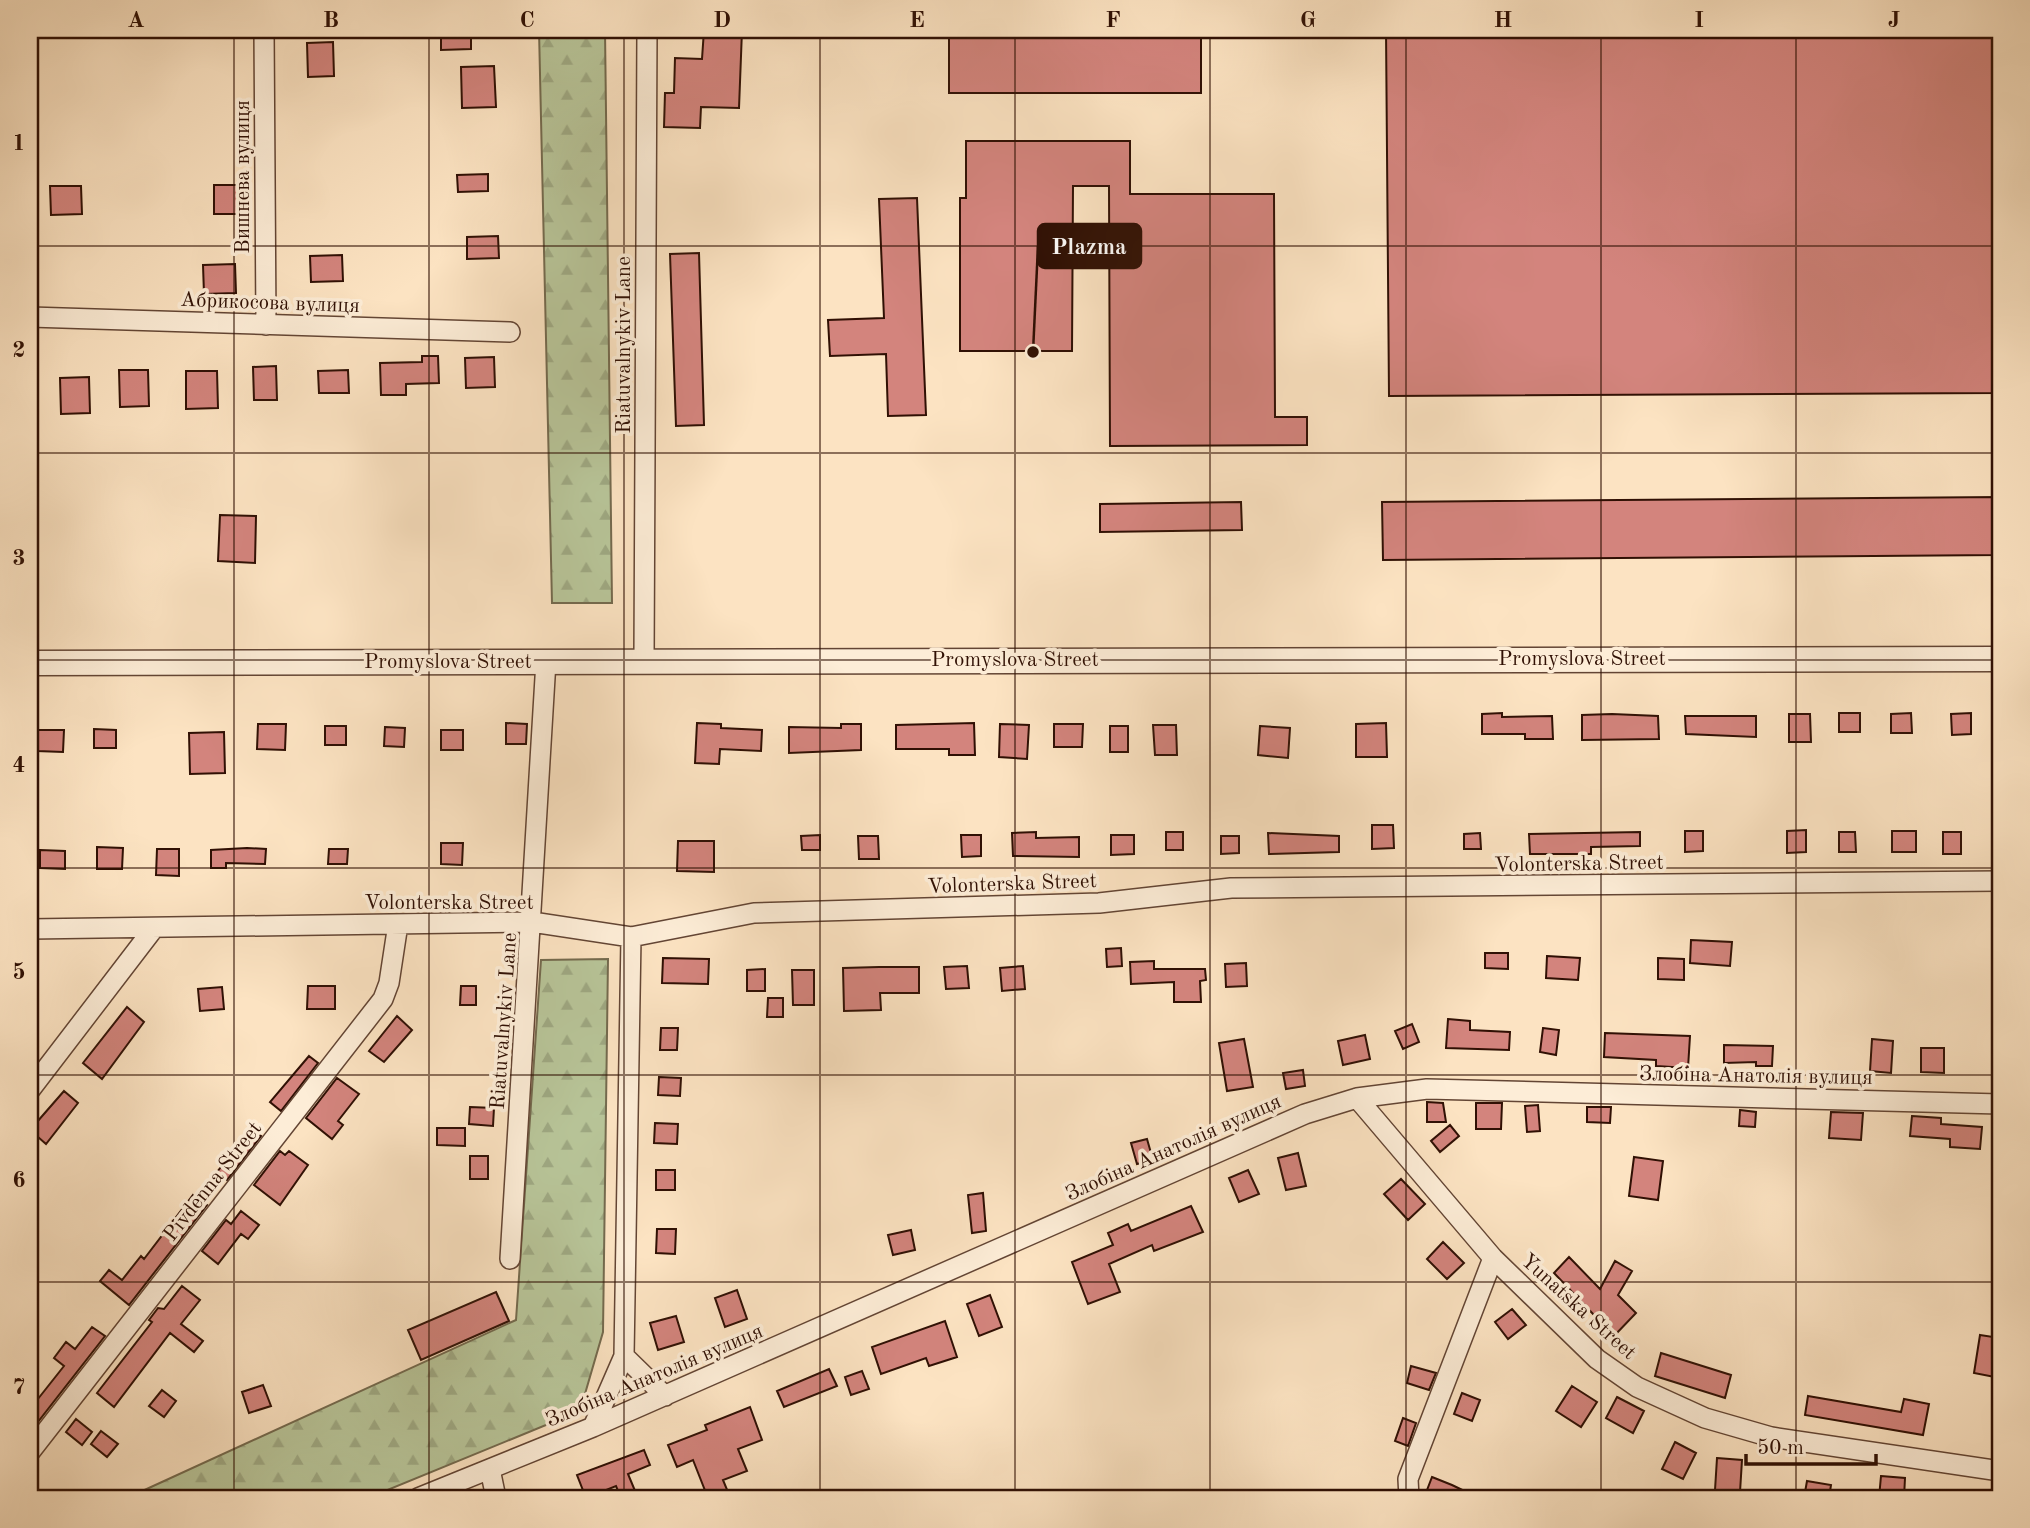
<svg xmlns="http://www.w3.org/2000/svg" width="2030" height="1528" viewBox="0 0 2030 1528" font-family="'Old Standard TT',serif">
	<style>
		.forest { fill: url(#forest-firs); stroke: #746a4e; stroke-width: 2 }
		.building { fill: #d3847d; stroke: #301004; stroke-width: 2 }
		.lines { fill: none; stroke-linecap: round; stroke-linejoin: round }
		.minor-casing { stroke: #634534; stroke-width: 22 }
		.tertiary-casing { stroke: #634534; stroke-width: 27 }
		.minor { stroke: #fdedd7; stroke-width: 19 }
		.tertiary { stroke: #fdedd7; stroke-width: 24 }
		.grid { fill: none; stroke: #301004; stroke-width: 2; stroke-opacity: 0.55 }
		.labels { text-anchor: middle; stroke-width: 7; stroke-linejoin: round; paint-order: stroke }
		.street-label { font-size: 21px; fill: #301004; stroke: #fdedd7 }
		.leader { fill: none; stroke: #301004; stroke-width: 2.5 }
		.callout-dot { fill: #301004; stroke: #fdedd7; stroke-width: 2.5 }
		.callout { fill: #301004; stroke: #301004; stroke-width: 2.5 }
		.callout-label { font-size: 23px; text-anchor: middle; font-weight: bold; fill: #fff }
		.neatline { fill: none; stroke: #301004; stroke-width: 2.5 }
		.grid-label { font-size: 23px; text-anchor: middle; font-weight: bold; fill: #301004 }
	</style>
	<defs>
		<pattern id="forest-firs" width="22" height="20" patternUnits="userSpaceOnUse" patternTransform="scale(1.75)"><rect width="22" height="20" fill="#b8c599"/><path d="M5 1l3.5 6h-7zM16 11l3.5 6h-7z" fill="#9ea882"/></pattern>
	</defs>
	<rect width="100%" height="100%" fill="#fce3c2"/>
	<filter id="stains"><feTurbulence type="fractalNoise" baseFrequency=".00286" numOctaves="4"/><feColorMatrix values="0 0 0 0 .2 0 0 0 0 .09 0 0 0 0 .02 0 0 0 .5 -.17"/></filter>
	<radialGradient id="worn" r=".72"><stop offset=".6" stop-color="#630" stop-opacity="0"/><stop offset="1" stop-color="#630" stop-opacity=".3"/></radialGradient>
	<path class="forest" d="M539,30H605L612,603H552Z
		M608,959L603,1332L580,1411L368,1498H127L516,1320L541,960Z"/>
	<path class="building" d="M704,30H742L739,108L701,107L700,128L664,127L665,93H674L675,58L702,59Z
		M949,30H1201V93H949Z
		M1386,30H2000V393L1389,396Z
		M471,32V49L441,50V33Z
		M333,42L334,76L308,77L307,43Z
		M494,66L496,107L462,108L461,67Z
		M966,141H1130V194H1274L1275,417H1307V445L1110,446L1109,186H1073L1072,351H960V198H966Z
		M488,174V191L458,192L457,175Z
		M214,185H241L242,214H214Z
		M50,186H81L82,214L51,215Z
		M917,198L926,415L888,416L886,354L830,356L828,320L884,318L879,199Z
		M498,236L499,258L467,259V237Z
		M699,253L704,425L676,426L670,254Z
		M342,255L343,281L311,282L310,256Z
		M235,264L236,293L204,294L203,265Z
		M422,356H438L439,383L406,384V395H381L380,363L422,362Z
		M494,357L495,387L466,388L465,358Z
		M276,366L277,400H254L253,367Z
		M119,370H148L149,406L120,407Z
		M348,370L349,393H319L318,371Z
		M186,371H217L218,408L186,409Z
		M89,377L90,413L61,414L60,378Z
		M2000,497V555L1383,560L1382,502Z
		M1241,502L1242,530L1100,532V504Z
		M220,515L256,516L255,563L218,561Z
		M1502,713V717L1552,716L1553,739H1525V734H1482V714Z
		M1839,713H1860V732H1839Z
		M1911,713L1912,733H1891V714Z
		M1971,713V734L1952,735L1951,714Z
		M1612,714L1658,716L1659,739L1582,740V715Z
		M1789,714H1810L1811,742H1789Z
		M1685,716H1756V737L1686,734Z
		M506,723L527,724L526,744H506Z
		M697,723L721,724V728L762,730L761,751L720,749L719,764L695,763Z
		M974,723L975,755H949V749H896V725Z
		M1386,723L1387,757H1356V724Z
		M258,724H286L285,750L257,749Z
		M841,724H861V750L789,753V727L841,728Z
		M1000,724L1029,725L1027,759L999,757Z
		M1054,724H1083L1082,747H1054Z
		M1153,725H1176L1177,755H1155Z
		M325,726H346V745H325Z
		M1110,726H1128V752H1110Z
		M1260,726L1290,728L1288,758L1258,755Z
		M385,727L405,728L404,747L384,746Z
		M94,729L116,730V748H94Z
		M38,730H64L63,752L37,751Z
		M441,730H463V750H441Z
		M224,732L225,773L190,774L189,733Z
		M1372,825H1393L1394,848L1372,849Z
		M1806,830V852L1787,853V831Z
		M1685,831H1703V851L1685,852Z
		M1892,831H1916V852H1892Z
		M1036,832V838L1079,837V857L1013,856L1012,833Z
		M1166,832H1183V850H1166Z
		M1640,832V846L1591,847V854H1530L1529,834Z
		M1839,832H1855L1856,852H1839Z
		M1943,832H1961V854H1943Z
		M1268,833L1339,836V852L1269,854Z
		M1480,833L1481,849H1464V834Z
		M820,835V850H802L801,836Z
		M961,835H981V856L962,857Z
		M1111,835H1134V854L1111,855Z
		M858,836H878L879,859H859Z
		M1221,836H1239V853L1221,854Z
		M678,841H714V872L677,871Z
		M441,843H463L462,865L441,864Z
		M97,847L123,848L122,869H97Z
		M247,848L266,849L265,864L226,863V868H211V850Z
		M157,849H179V876L156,875Z
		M329,849H348L347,864H328Z
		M40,850L65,851V869L40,868Z
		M1691,940L1732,942L1730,966L1690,963Z
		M1121,948L1122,966L1107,967L1106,949Z
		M1485,953H1508V969L1485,968Z
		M1547,956L1580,958L1578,980L1546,978Z
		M663,958L709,959L708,984L662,983Z
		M1658,958L1684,959V980L1658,979Z
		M1154,961V969H1205L1206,980L1200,981L1201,1002H1174V982L1131,984L1130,962Z
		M1246,963L1247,986L1226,987L1225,964Z
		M967,966L969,988L946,989L944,967Z
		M1023,966L1025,989L1002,991L1000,968Z
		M879,967H919V993H880L881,1010L844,1011L843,968Z
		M765,969V991H747V970Z
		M792,970H814V1005H793Z
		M308,986H335V1009H307Z
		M461,986H476V1005H460Z
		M222,987L224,1009L200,1011L198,989Z
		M768,998H783V1017H767Z
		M127,1007L144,1022L102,1079L83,1063Z
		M397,1016L412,1030L384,1062L369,1051Z
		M1448,1019L1470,1021V1030L1510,1032L1509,1050L1446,1048Z
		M1412,1024L1419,1042L1403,1049L1395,1031Z
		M661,1028H678L677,1050H660Z
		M1543,1028L1559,1030L1556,1055L1540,1052Z
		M1605,1033L1690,1036L1688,1068L1656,1066V1060L1604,1057Z
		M1365,1035L1370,1059L1343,1065L1338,1041Z
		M1244,1039L1253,1087L1227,1091L1219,1043Z
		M1872,1039L1893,1041L1891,1073L1870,1071Z
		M1724,1045L1773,1046L1772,1066H1756V1062L1724,1063Z
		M1921,1048H1944V1073L1921,1072Z
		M309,1056L318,1063L281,1111L270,1102Z
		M1303,1070L1305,1086L1286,1089L1283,1073Z
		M659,1077L681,1078L680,1096L658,1095Z
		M337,1078L359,1094L338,1121L343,1125L332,1139L306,1118Z
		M64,1091L78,1103L46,1144L30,1130Z
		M1427,1102L1443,1103L1446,1122H1427Z
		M1476,1103H1502L1501,1129H1476Z
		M1538,1105L1540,1131L1527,1132L1525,1106Z
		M470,1107L494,1108L493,1126L469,1124Z
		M1587,1107H1611L1610,1123L1587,1122Z
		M1740,1110L1756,1112L1755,1127L1739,1126Z
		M1831,1112L1863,1113L1861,1140L1829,1138Z
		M1912,1116L1941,1118V1124L1982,1127L1980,1149L1950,1147V1139L1910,1136Z
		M655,1123L678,1124L677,1144L654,1143Z
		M1450,1125L1459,1136L1440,1152L1431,1141Z
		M437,1128H465V1146L437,1145Z
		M251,1129L261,1136L227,1180L217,1172Z
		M1147,1139L1153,1160L1137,1164L1131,1143Z
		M280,1151L285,1155L289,1151L308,1165L280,1205L254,1185Z
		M1298,1153L1306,1186L1286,1190L1278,1158Z
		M470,1156H488V1179H470Z
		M1634,1157L1663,1161L1658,1200L1629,1196Z
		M656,1170H675V1190H656Z
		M1248,1170L1259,1194L1239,1202L1229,1178Z
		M1401,1179L1425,1204L1408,1220L1384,1194Z
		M983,1193L986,1231L972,1233L968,1195Z
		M193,1195L207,1205L129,1305L100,1281L109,1270L122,1280L141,1256L144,1259Z
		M1191,1206L1203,1232L1154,1251L1152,1245L1109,1264L1120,1292L1088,1304L1072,1262L1113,1245L1108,1233L1128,1224L1131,1231Z
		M241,1211L259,1225L248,1239L241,1234L218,1264L202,1251L226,1220L231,1224Z
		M657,1229H676L675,1254L656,1253Z
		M911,1230L915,1250L893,1255L888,1235Z
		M1443,1242L1464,1263L1447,1279L1427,1259Z
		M1569,1257L1600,1289L1615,1261L1632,1271L1618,1295L1636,1313L1614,1336L1554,1273Z
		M182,1286L200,1300L181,1324L203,1341L194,1352L170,1333L114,1407L97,1393L152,1322L149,1320L158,1308L164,1309Z
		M737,1290L747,1319L725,1327L715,1298Z
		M496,1292L509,1321L421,1360L408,1330Z
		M990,1295L1002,1327L979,1336L967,1304Z
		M1512,1309L1526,1325L1508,1339L1495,1322Z
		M676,1316L684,1342L658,1350L650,1323Z
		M945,1321L957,1357L929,1366L926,1358L881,1374L872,1347Z
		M92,1327L105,1336L30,1432V1409L64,1366L54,1358L66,1342L75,1349Z
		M1980,1335L2000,1338V1378L1974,1373Z
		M1661,1353L1731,1375L1725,1398L1655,1376Z
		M1411,1366L1436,1373L1429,1390L1407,1383Z
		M829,1369L837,1386L784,1407L777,1391Z
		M862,1371L869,1389L851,1395L845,1377Z
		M263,1385L271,1406L249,1413L242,1392Z
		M1572,1386L1597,1402L1581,1427L1556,1411Z
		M162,1390L176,1401L164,1417L149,1406Z
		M1462,1393L1480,1400L1472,1421L1454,1414Z
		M1808,1396L1901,1412L1904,1399L1929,1404L1923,1435L1805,1415Z
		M1617,1397L1644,1411L1633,1433L1606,1418Z
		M750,1407L762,1440L738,1449L747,1471L723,1480L728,1492L708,1498L693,1460L677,1467L668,1445L707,1430L705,1425Z
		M1403,1418L1416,1423L1408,1446L1395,1441Z
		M76,1419L92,1432L82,1445L66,1432Z
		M101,1431L118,1444L107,1457L91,1444Z
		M1675,1442L1696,1453L1683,1479L1662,1469Z
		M644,1450L650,1465L628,1474L638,1498H621L616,1486L586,1498L577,1475Z
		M1717,1458L1742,1460L1740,1492L1715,1490Z
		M1881,1476L1905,1478L1904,1498H1879Z
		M1432,1477L1452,1485L1479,1498H1424Z
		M1807,1481L1831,1485L1829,1498H1804Z"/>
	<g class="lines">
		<defs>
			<path id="minor" d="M264,30L266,325
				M30,317L510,332
				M644,660L647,30
				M30,929L532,922L631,937L754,913L1099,903L1231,888L1999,881
				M30,1090L154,928
				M1357,1098L1493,1258L1597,1359L1637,1387L1705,1418L1771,1437L2000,1471
				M510,1259L546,661
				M624,1356L665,1396
				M593,1427L624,1356L631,937
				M30,1452L383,999L389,983L398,924
				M490,1469L496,1498
				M418,1498L593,1427L1305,1114L1357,1098L1427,1089L2000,1104
				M1409,1498L1408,1479L1493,1258"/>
			<path id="tertiary" d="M30,663L2000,659"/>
		</defs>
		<use href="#minor" class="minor-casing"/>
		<use href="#tertiary" class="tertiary-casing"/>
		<use href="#minor" class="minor"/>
		<use href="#tertiary" class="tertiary"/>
	</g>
	<path class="grid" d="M234,30V1498M429,30V1498M624,30V1498M820,30V1498M1015,30V1498M1210,30V1498M1406,30V1498M1601,30V1498M1796,30V1498M30,246H2000M30,453H2000M30,660H2000M30,868H2000M30,1075H2000M30,1282H2000"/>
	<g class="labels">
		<g class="street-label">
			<text transform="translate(242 177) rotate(-90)" y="7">Вишнева вулиця</text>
			<text transform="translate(270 302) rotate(2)" y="7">Абрикосова вулиця</text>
			<text transform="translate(623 345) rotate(-90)" y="7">Riatuvalnykiv Lane</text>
			<text x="1582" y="665">Promyslova Street</text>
			<text x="1015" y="666">Promyslova Street</text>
			<text x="448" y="668">Promyslova Street</text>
			<text transform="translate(1579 863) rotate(-1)" y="7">Volonterska Street</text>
			<text transform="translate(1012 883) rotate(-2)" y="7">Volonterska Street</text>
			<text x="449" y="909">Volonterska Street</text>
			<text transform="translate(503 1021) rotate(-86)" y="7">Riatuvalnykiv Lane</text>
			<text transform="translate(1756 1075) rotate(1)" y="7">Злобіна Анатолія вулиця</text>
			<text transform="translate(1173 1147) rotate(-24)" y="7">Злобіна Анатолія вулиця</text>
			<text transform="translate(212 1181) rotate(-52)" y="7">Pivdenna Street</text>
			<text transform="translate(1579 1306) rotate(42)" y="7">Yunatska Street</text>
			<text transform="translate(654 1375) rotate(-23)" y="7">Злобіна Анатолія вулиця</text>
		</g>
	</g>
	<path class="leader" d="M1033 352L1038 246"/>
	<circle class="callout-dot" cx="1033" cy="352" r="7"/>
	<rect class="callout" x="1038" y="224" width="103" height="44" rx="7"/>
	<g class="callout-label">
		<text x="1089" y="254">Plazma</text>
	</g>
	<rect width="2030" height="1528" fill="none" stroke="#fce3c2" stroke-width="77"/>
	<path d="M1746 1454v10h130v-10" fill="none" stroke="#301004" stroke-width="3.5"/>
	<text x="1757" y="1454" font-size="21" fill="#301004" stroke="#fdedd7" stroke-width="5" paint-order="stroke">50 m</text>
	<rect x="38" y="38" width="1954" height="1452" class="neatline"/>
	<g class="grid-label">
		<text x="136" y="27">A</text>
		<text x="331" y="27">B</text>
		<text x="527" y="27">C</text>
		<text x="722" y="27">D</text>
		<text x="917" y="27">E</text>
		<text x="1113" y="27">F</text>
		<text x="1308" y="27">G</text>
		<text x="1503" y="27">H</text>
		<text x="1699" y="27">I</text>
		<text x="1894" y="27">J</text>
		<text x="19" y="150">1</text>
		<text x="19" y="357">2</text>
		<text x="19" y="565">3</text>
		<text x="19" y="772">4</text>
		<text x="19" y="979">5</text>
		<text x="19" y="1187">6</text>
		<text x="19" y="1394">7</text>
	</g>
	<rect width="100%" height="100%" filter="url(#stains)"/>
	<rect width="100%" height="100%" fill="url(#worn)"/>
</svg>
